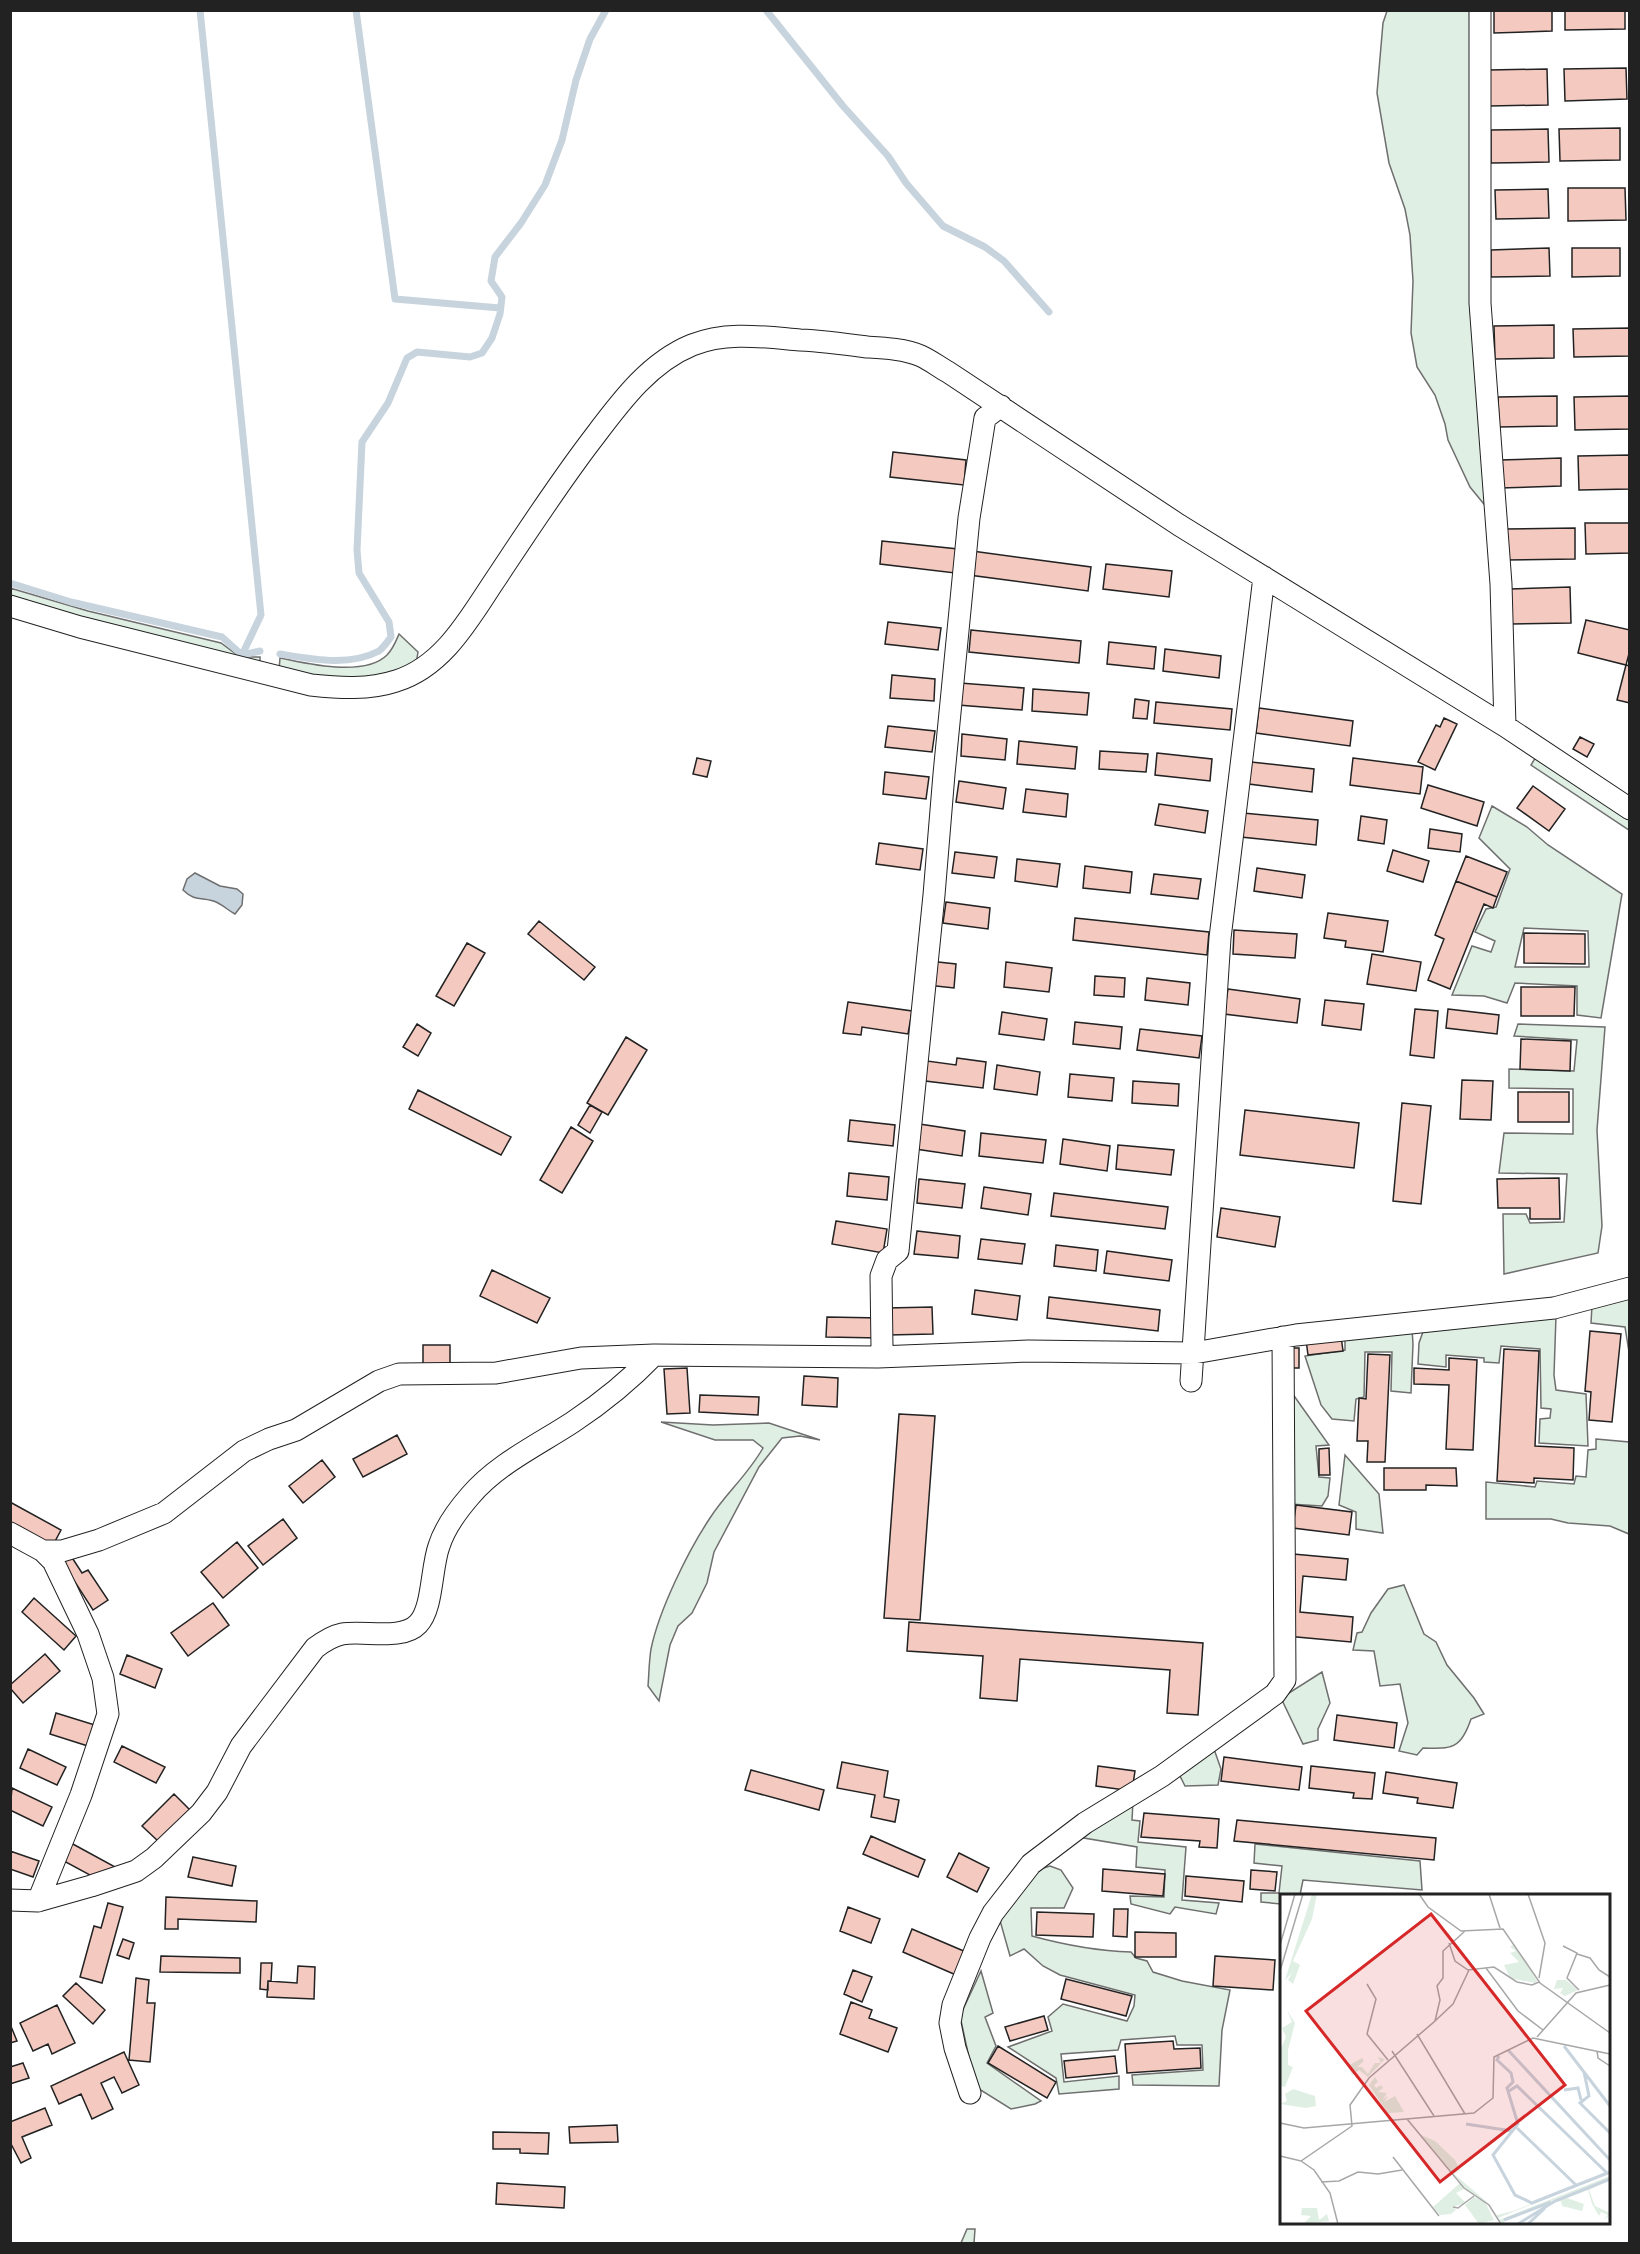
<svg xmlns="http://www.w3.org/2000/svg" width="1640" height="2254" viewBox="0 0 1640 2254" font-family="'DM Sans',sans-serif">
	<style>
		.green { fill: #e0efe3; stroke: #6f6f6f; stroke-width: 1.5; fill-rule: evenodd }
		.water { fill: #c7d3dd; stroke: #6f6f6f; stroke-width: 1.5 }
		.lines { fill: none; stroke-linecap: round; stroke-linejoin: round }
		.stream { stroke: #c7d3dd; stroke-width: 7 }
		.building { fill: #f3c9c0; stroke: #222; stroke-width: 1.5 }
		.street-casing { stroke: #222; stroke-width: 23 }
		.street { stroke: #fff; stroke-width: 21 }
		.inset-river { fill: none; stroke: #c7d3dd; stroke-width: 3 }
		.inset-road { fill: none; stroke: #a7a7a7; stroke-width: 1.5 }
		.view { fill: #d62828; fill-opacity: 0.15; stroke: #d62828; stroke-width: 3 }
		.inset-edge { fill: none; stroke: #222; stroke-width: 3 }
	</style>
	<rect width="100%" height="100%" fill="#fff"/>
	<path class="green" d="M1387,11H1473L1488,509L1470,487L1448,440L1445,424L1435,395L1417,367L1411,333L1413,281L1410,235L1405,209L1389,163L1377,93L1383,23Z
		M10,588L88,611L221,643L240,657H260V668L11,598Z
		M399,634L418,652L416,664L392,676L344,679L279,670L280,658C307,664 365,677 387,655C393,649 396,641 399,634Z
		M1537,755L1629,817V830L1531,765Z
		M1492,806L1527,827L1548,845L1622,894L1601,1018L1577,1015V986L1515,983L1507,1003L1484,996L1452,995L1472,946L1491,952L1495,941L1475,932L1486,909L1496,907L1510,869L1479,838ZM1524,928L1588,931L1589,967H1515Z
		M1518,1024L1605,1027L1597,1130L1602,1226L1598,1253L1504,1274L1503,1214H1526L1530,1223L1564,1222L1567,1174L1499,1173L1504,1133L1573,1134V1089L1509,1088V1069L1574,1071L1577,1040L1514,1036Z
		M1629,1296V1352L1625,1327L1591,1323L1592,1305Z
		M1556,1316L1554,1375L1556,1390L1586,1394L1588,1446L1539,1443L1540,1419L1550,1418L1551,1409L1541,1408L1540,1349L1501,1346L1499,1363L1484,1362V1358L1446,1355V1367L1418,1364L1419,1343L1424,1329Z
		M1412,1329L1413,1344L1411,1393L1391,1391L1392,1352H1365L1364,1397L1356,1399L1354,1421L1332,1419L1321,1405L1305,1356L1345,1350V1335Z
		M1292,1393L1329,1445L1316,1446L1319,1477L1330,1478L1328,1496L1322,1506L1289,1504Z
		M661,1422L713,1425L769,1423L820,1440L800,1436L782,1438L759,1467L714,1552L707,1583L692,1613L678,1626L670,1645L659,1701L648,1686C649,1674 649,1661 651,1649C659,1610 688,1551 710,1518C726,1493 747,1476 763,1448L753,1440H715Z
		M1596,1439L1629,1442V1534L1610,1526L1568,1523L1551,1519H1486V1482L1535,1487L1537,1481L1574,1484L1576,1476L1586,1477L1588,1450L1596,1449Z
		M1345,1455L1379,1494L1383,1533L1356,1529V1512L1339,1505Z
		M1404,1585L1424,1634L1436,1642L1447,1665L1474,1698L1484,1714L1471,1719C1461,1749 1452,1749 1423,1748L1417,1755L1399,1751L1408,1723L1400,1684L1380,1686L1374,1651L1353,1650L1357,1633L1362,1632L1371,1613L1388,1589Z
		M1322,1672L1330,1703L1318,1729V1740L1303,1744L1281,1698Z
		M1214,1749L1221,1769L1218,1785L1185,1786L1178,1772Z
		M1133,1801L1132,1820L1140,1821L1138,1842L1186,1847L1182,1900L1219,1903L1216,1914L1175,1907L1170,1914L1131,1904L1130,1896L1164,1897L1165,1870L1136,1867L1137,1847L1078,1837Z
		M1255,1844L1420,1861L1422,1890L1303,1880L1300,1895L1282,1896L1281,1904L1261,1902V1893H1279L1282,1866L1254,1863Z
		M1050,1866L1061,1870L1073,1888L1064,1908H1031L1032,1936C1065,1945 1097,1951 1131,1952L1136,1958L1147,1961L1153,1972L1182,1981L1230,1990L1222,2030L1219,2086L1133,2085L1132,2075L1203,2070L1202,2045H1177L1175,2036L1121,2040L1118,2050L1061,2054L1064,2082L1119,2076V2089L1059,2094L1056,2078L1008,2047L1052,2031L1048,2017L1063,2004L1127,2021L1134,2006L1135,1995L1060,1975L1043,1966L1024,1949L1010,1956L999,1917L1037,1870Z
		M981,1971L993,2013L985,2017L996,2046L987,2063L1041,2101L1035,2104L1011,2109L979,2089L970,2062L960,2016Z
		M967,2229H975L974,2243H961Z"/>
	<path class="water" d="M195,873L220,886L237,889L243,894L242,905L235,914C229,911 224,906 218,903C204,896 196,903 183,890L187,879Z"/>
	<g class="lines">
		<path class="stream" d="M200,10L261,615L242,655
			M356,10L395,299L500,308
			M766,10L843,106L888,156L906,183L943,226L985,247L1004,261L1049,312
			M10,583L71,602L222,637L242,655
			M280,654C311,659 349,667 379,651C383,648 388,641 391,637L389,622L359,573L357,550L362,442L388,403L407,358L417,352L470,357L482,353L492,338L500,314L502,297L491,281L495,257L521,223L545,185L562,140L576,80L590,39L606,10
			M242,655L260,651"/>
	</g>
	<path class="building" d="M1494,10H1552V31L1494,33Z
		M1565,10H1625V29L1565,30Z
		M1626,68L1627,99L1565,101L1564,69Z
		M1547,69L1548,105L1489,106V70Z
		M1620,128V160L1560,161L1559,129Z
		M1548,129L1549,162L1491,163V130Z
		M1568,188H1625L1626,220L1568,221Z
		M1548,189L1549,218L1496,219L1495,190Z
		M1549,248L1550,276L1491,277V250Z
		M1572,248H1620V276L1572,277Z
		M1554,325V358L1495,359L1494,326Z
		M1630,328V356L1574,357L1573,329Z
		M1557,396V426L1499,427L1498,397Z
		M1630,396V429L1575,430L1574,397Z
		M893,452L966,460L964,485L890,477Z
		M1630,455V489L1579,490L1578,456Z
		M1561,458V486L1500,488V460Z
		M1585,523H1630V553L1586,554Z
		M1575,528V559L1505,560V529Z
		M882,541L958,549L955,573L880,564Z
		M972,551L1091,567L1088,591L969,575Z
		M1106,564L1172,571L1169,597L1103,589Z
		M1570,587L1571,623L1511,624L1510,589Z
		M1586,620L1630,630V650L1626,665L1578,653Z
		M888,622L941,628L938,650L885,644Z
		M971,630L1081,641L1079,663L969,652Z
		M1109,642L1156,647L1154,669L1107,664Z
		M1165,649L1221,656L1219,678L1163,671Z
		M1626,665L1630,666V703L1617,700Z
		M892,675L935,679L934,701L890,698Z
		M960,683L1024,688L1022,710L958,705Z
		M1033,689L1089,693L1087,715L1032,711Z
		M1135,699L1149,701L1147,719L1133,718Z
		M1156,702L1232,709L1230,730L1154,723Z
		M1259,708L1353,721L1350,746L1256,733Z
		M1444,718L1457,724L1435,770L1418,762L1436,725L1440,727Z
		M888,726L935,731L932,752L885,747Z
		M962,734L1007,739L1005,760L961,756Z
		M1580,737L1594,744L1587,757L1573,749Z
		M1019,741L1077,747L1075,769L1017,764Z
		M1100,751L1148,754L1146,772L1099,769Z
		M1157,753L1212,759L1210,781L1155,775Z
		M697,758L711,761L707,777L693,774Z
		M1353,758L1423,767L1420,794L1350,785Z
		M1251,762L1314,769L1312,792L1249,784Z
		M885,772L929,777L926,799L883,794Z
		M959,781L1006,788L1003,809L956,802Z
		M1428,785L1484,802L1477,826L1421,808Z
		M1533,786L1565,809L1549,831L1517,808Z
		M1026,789L1068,794L1066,817L1023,812Z
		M1159,804L1208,811L1205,833L1155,825Z
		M1243,813L1318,820L1316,845L1241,837Z
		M1361,816L1387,820L1384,844L1358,840Z
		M1430,829L1462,834L1460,852L1428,848Z
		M879,843L923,849L920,870L876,864Z
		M1393,850L1429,861L1423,882L1387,871Z
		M955,852L997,857L994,878L952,873Z
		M1466,856L1507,872L1497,897L1456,881Z
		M1017,859L1060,864L1057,887L1015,881Z
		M1085,866L1132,872L1130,893L1083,888Z
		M1257,868L1305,875L1302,898L1254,891Z
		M1154,874L1201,879L1198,899L1151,894Z
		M1456,881L1497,897L1493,908L1484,904L1450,989L1428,980L1444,939L1435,935Z
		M946,902L990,908L988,929L943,923Z
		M1328,913L1388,921L1383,952L1345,947L1346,941L1324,938Z
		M1075,918L1209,932L1207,955L1073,940Z
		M539,921L595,967L584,980L528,934Z
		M1234,930L1297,934L1295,958L1233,954Z
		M1524,933L1585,934V964L1524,963Z
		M467,943L485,953L454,1006L436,996Z
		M1372,954L1421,962L1416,991L1367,984Z
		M929,961L956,964L954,988L927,985Z
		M1006,962L1052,968L1049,992L1004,987Z
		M1095,976L1125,978L1124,997L1094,995Z
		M1147,978L1190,983L1188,1005L1145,1000Z
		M1521,987H1575L1574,1016H1521Z
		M1228,989L1300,999L1297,1023L1224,1014Z
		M1325,1000L1364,1004L1361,1030L1322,1025Z
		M848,1002L912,1011L908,1034L862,1027L861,1035L843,1033Z
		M1415,1009L1438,1011L1434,1058L1410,1055Z
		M1448,1009L1499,1015L1497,1034L1446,1028Z
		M1002,1012L1047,1019L1044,1040L999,1034Z
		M1075,1022L1122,1027L1120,1049L1073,1044Z
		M417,1024L431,1033L418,1056L403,1047Z
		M1140,1029L1202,1036L1199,1058L1137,1050Z
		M626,1037L647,1050L608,1115L587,1103Z
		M1521,1039L1571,1041L1570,1071L1520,1069Z
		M957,1058L986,1062L983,1088L917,1080L920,1060L956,1065Z
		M997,1065L1040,1072L1037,1095L994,1089Z
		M1070,1074L1114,1078L1112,1101L1068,1097Z
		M1462,1080L1493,1081L1491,1120L1460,1119Z
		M1133,1081L1179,1084L1178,1106L1132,1103Z
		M418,1090L511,1137L501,1155L409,1109Z
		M1518,1092H1569V1122H1518Z
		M1402,1103L1431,1106L1421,1204L1393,1201Z
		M590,1105L602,1112L590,1133L578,1125Z
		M1245,1110L1359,1123L1354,1168L1240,1155Z
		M850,1120L895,1125L893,1146L848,1141Z
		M913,1123L965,1131L962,1156L909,1148Z
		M571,1127L593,1141L562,1193L540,1180Z
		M981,1133L1046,1140L1043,1163L979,1156Z
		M1063,1139L1110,1146L1107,1171L1060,1164Z
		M1118,1145L1174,1150L1171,1175L1116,1169Z
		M849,1173L889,1177L887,1200L847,1196Z
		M1559,1178L1560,1219H1530V1208H1498L1497,1179Z
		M919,1179L965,1184L962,1208L917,1203Z
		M984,1187L1031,1194L1028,1215L981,1208Z
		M1054,1193L1168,1207L1165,1229L1051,1216Z
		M1221,1208L1280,1217L1275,1247L1217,1237Z
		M836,1221L887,1229L883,1253L832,1244Z
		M917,1231L960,1236L958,1258L914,1254Z
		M981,1239L1025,1244L1022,1264L978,1259Z
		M1056,1245L1098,1250L1096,1271L1054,1266Z
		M1107,1251L1172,1260L1169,1281L1104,1273Z
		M492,1270L550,1298L537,1323L480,1296Z
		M975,1290L1020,1296L1017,1320L972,1314Z
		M1049,1297L1160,1310L1158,1331L1047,1318Z
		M932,1307L933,1334L888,1335L887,1308Z
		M827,1317L881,1318L880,1338L826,1337Z
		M1590,1331L1621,1334L1612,1422L1589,1420L1591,1392L1585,1391Z
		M1341,1336L1343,1351L1308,1355L1306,1340Z
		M423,1345H450V1369H423Z
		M1286,1348H1299V1368H1286Z
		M1504,1349L1539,1351L1535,1446L1574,1448L1573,1480L1534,1478V1483L1497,1481Z
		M1368,1354L1390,1355L1385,1462H1367L1368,1441H1357L1359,1398L1366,1399Z
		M1449,1358L1477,1360L1473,1450L1446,1449L1449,1385L1414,1384V1368L1449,1370Z
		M687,1368L690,1413L667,1414L664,1369Z
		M804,1376L838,1378L837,1407L802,1405Z
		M700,1395L759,1397L758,1415L699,1412Z
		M899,1414L935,1416L920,1620L884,1618Z
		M397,1435L407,1454L363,1477L353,1459Z
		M1329,1448L1330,1475H1319V1449Z
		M322,1460L335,1477L303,1503L289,1486Z
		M1384,1468H1456L1457,1486L1426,1485V1490H1384Z
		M10,1502L61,1530L52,1547L10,1524Z
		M1296,1505L1352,1512L1349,1535L1293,1528Z
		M283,1519L297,1538L263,1565L248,1546Z
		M237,1542L258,1568L223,1598L201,1572Z
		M1293,1554L1348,1559L1346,1580L1303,1576L1300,1612L1353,1617L1351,1642L1286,1636Z
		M71,1556L82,1573L88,1570L108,1600L93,1610L62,1562Z
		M34,1598L76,1636L64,1650L22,1612Z
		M213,1603L229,1625L188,1656L171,1633Z
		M909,1622L1203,1643L1198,1715L1167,1713L1170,1670L1020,1659L1017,1701L980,1698L983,1656L907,1651Z
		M45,1654L60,1671L23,1703L10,1688V1685Z
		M127,1655L162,1669L155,1688L120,1674Z
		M56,1713L98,1726L91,1747L50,1734Z
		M1337,1715L1397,1723L1394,1748L1334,1740Z
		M122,1746L165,1767L156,1783L114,1762Z
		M28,1749L66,1767L57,1785L20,1768Z
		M1224,1757L1302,1767L1299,1790L1221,1781Z
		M842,1762L888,1771L884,1797L899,1800L895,1822L871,1817L875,1795L837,1788Z
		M1098,1766L1135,1771L1132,1791L1096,1786Z
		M1311,1766L1375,1773L1372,1799L1353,1798L1354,1793L1309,1788Z
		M751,1770L824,1790L819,1810L745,1790Z
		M1386,1772L1457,1783L1453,1808L1417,1803L1418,1798L1383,1793Z
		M12,1788L52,1807L43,1826L10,1810Z
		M174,1794L190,1810L159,1842L142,1826Z
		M1144,1813L1219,1819L1217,1848L1199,1847L1200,1841L1141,1837Z
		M1237,1820L1436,1838L1434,1860L1234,1841Z
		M871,1836L925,1860L918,1877L863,1854Z
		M71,1843L117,1868L99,1880L62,1860Z
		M10,1851L39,1861L33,1877L10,1869Z
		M959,1853L989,1868L977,1892L947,1877Z
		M193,1857L236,1866L232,1886L188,1877Z
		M1103,1869L1165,1874L1163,1896L1102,1891Z
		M1251,1870L1277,1872L1275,1891L1250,1889Z
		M1186,1876L1244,1881L1242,1902L1185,1896Z
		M166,1897L257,1901L256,1922L178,1919V1929H165Z
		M108,1903L123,1907L102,1983L80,1977L94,1926L101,1928Z
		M848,1907L880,1919L871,1943L840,1931Z
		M1114,1909H1128L1127,1937L1113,1936Z
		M1037,1912L1094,1914L1093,1937L1036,1935Z
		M912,1929L966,1952L956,1975L903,1952Z
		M1135,1932L1176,1933V1957H1135Z
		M123,1939L134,1943L129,1959L117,1955Z
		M161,1956L240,1958V1973L160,1972Z
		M1215,1956L1275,1960L1273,1990L1213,1986Z
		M261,1963H272L271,1981H268V1990L260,1989Z
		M298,1966L315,1967L314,1999L267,1997L268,1981L297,1983Z
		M853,1970L872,1977L862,2002L844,1994Z
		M136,1978L149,1980L147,2003H155L150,2062L129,2060Z
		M1066,1979L1132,1996L1126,2016L1061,1999Z
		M76,1983L105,2010L93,2024L63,1996Z
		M851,2002L872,2010L869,2018L897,2028L888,2052L840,2034Z
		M57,2005L75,2043L52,2054L48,2044L33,2051L20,2023Z
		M1044,2016L1048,2030L1010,2041L1005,2027Z
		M10,2024L17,2041L10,2043Z
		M1173,2041L1174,2049L1200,2048L1201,2068L1127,2073L1125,2044Z
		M998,2046L1056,2082L1047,2098L988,2063Z
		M124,2052L139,2085L122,2093L114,2077L101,2083L113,2109L92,2119L81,2094L59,2104L51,2086Z
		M1115,2056L1117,2073L1066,2078L1064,2061Z
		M23,2063L29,2078L10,2084V2067Z
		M45,2108L52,2125L22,2137L31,2158L21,2163L10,2142V2122Z
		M617,2125L618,2142L570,2143L569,2127Z
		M493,2132L549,2133L548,2154L520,2153V2149H493Z
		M497,2183L565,2187L564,2208L496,2204Z"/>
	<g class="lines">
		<defs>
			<path id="street" d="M1480,10V303L1501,584L1505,726
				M10,606L80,627L311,685C339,688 369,690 396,681C442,667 468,621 493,583C525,535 556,487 591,441C619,404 648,363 692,345C726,331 764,337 800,340C822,341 845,344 867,347C884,348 905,349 921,356C930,360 939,367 948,372L1179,525L1505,726L1630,809
				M878,1357L882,1348L881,1276L887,1260L898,1251L934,895L944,774L969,518L985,418L1001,406
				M1191,1381L1220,938L1264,577
				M10,1533L43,1551L53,1561L88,1634L103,1678L108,1714L81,1795L38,1901
				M43,1551H62L99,1540L164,1513L244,1451L269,1439L296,1430L379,1381L399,1374L496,1373L581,1358L654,1355
				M10,1900L38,1901L91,1886L136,1871L154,1858L201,1813L217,1792L241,1746L315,1648C323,1642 332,1636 342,1634C364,1630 402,1641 418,1624C433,1609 431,1568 439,1546C445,1527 457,1511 470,1496C497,1464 538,1445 573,1422C603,1402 629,1381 654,1355L878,1357L1028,1351L1194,1353L1296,1335L1554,1308L1630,1288
				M970,2093L955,2048L950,2023L953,2005L980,1938L993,1913L1031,1864L1085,1823L1162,1776L1275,1694L1285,1680L1283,1337"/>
		</defs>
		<use href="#street" class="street-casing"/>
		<use href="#street" class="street"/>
	</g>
	<g transform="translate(1280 1894)">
		<rect width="330" height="330" fill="#fff"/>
		<path d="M32,0H37L32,25L13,67L20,71L13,90L8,86L12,79L5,86ZM234,50L257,87L255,89L230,84L224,71L239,68L230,59L236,57L230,53ZM277,86H286L298,96L285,102L280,99L283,94L274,95ZM7,116L15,129L8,156V171L13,173L5,193L0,192V156L6,143L2,134L12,128ZM98,163L105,165L88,183L79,176L72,181L68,172L82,164L84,167L77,173H82L88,180L95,169H101ZM95,183L98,188L94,191L96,194L101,191L103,194L98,198L107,199L103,205L108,202L104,208L115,202L124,218L108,219L89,191ZM13,195L35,202L36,212L26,214L0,210L7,207L5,200ZM141,241L155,247L175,266L180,276L174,280L214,314L186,295ZM330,279L218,324L217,321L233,317ZM330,282V286L309,296L315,312L330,319L328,323L324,325L328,321L321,318L319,322L312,310L308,296L287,304L304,310L302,317L282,312L281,307L275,308L322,287L224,326V330L219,326ZM180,289L184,295L176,299L186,309L173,313L176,316L171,320L160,321L153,313ZM194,303L205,308L214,326L199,330L185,311ZM22,314H37L39,326L47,320L49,327L23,330L31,322L21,321Z" fill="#e0efe3"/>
		<path class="inset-river" d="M284,152L330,212M228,156L330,266M219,162L217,166L231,179L233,188L227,194L238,230L213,261L235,301L252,309L330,278M304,178L309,202L300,209L330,239M284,196L298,194L301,206M229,197L237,192L326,278M186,230L232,237M237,234L296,291M224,326L271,308M238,330L275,307L330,285M248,330L265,314"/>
		<path class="inset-road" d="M139,0L148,13L181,37L223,35L260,89L330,139M209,0L220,34M248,0L265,49L259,84M169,49L175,67L188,76L214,73L237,88L252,91L259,88M0,51L15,0M283,52L297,59L287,84L299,96M297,60L310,64L319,76L330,83M206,74L238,117L263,136M0,77L23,0M87,90L96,105L87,140L108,166M155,127L173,110L189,76M137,140L185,220M257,143L296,99L330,91M112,157L154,222M317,157L318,164L330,172M127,225L184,294L209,311L221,330M0,229L24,234L194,219L213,204L214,163L253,144L330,160M0,262L21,267L72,232L70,211L89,184L155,127L160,106L157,92L163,84V57L185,37M113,263L159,322M21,267L34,276L50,299L58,330M41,288L59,287L78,278L98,280L122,276M173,313L178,314L194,302"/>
		<path class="view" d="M151,20L285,191L160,288L26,117Z"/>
		<rect width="330" height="330" class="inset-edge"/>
	</g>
	<rect width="1640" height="2254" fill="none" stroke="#222222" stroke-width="24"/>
</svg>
